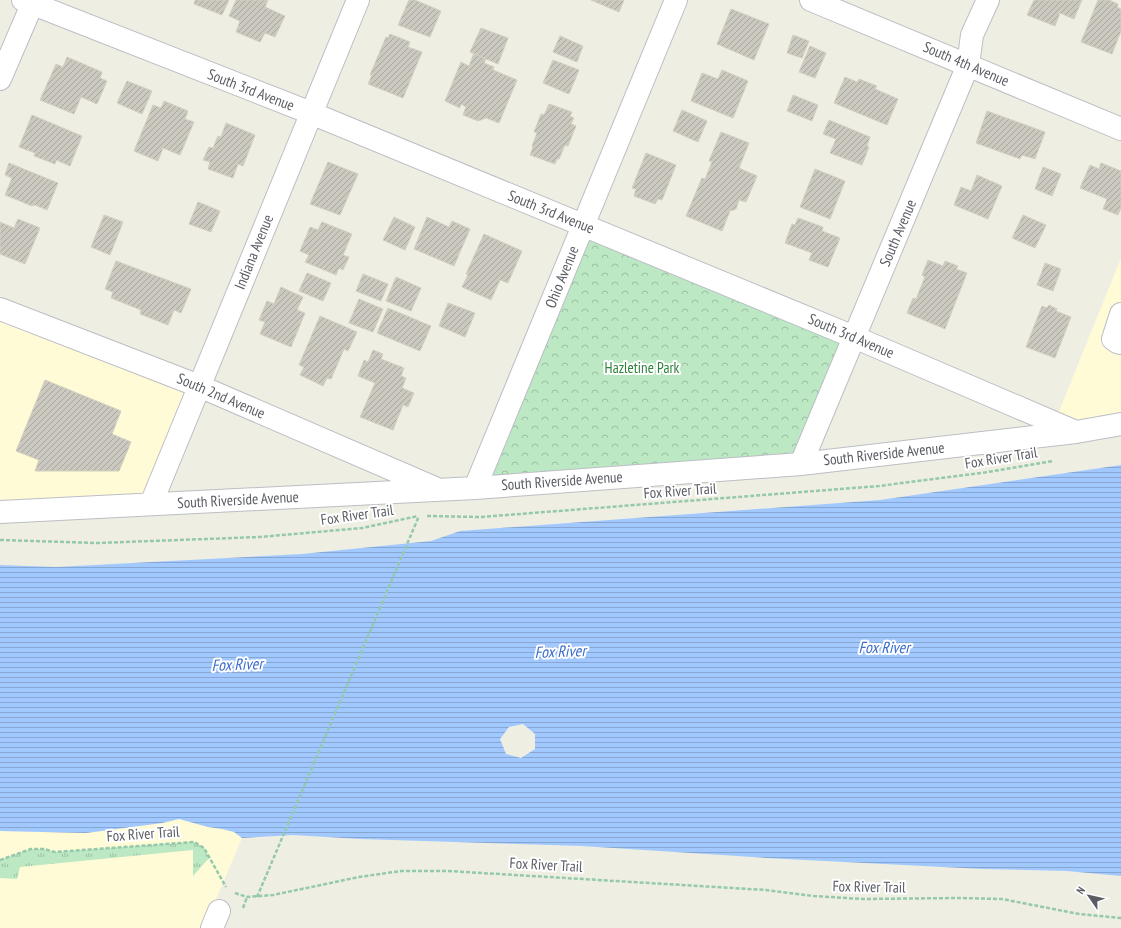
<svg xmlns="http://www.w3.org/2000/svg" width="1121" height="928" viewBox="0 0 1121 928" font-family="'PT Sans Narrow',sans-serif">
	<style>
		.commercial { fill: #fffbd7 }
		.grass { fill: url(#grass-tufts) }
		.park { fill: url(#park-crowns) }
		.water { fill: url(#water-rules); fill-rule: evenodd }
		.building { fill: url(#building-hatch); stroke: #d4d0c0 }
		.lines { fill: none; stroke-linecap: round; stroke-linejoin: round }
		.minor-casing { stroke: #bcbec5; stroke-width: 24 }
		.path { stroke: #94c9ab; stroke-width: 2.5; stroke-dasharray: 4 2; stroke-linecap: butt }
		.minor { stroke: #fff; stroke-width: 22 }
		.labels { text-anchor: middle; stroke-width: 4; stroke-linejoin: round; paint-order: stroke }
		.street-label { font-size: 15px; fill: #5a5d64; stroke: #fff }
		.park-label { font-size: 15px; fill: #2d823d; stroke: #fff }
		.water-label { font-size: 16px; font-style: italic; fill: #3b6dcc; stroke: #fff }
	</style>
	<defs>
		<pattern id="grass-tufts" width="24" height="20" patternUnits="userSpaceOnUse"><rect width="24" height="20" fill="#bce8c3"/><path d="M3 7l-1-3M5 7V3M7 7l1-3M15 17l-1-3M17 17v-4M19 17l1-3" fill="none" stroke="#9cbfa2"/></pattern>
		<pattern id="park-crowns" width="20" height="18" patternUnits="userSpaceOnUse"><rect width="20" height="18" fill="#bce8c3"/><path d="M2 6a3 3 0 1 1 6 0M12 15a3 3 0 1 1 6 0" fill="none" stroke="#9cbfa2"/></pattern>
		<pattern id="water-rules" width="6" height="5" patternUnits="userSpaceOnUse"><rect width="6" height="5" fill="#a2c9ff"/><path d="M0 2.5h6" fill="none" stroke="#87a6d2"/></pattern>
		<pattern id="building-hatch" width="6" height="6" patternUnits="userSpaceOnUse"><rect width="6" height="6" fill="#cac8bf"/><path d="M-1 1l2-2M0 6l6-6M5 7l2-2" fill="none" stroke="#a7a69f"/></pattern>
	</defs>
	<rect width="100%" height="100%" fill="#efeee2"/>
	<path class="commercial" d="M1121,258V415L1077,423L1058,414Z
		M0,313L193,387L149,497L0,504Z
		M179,819L208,827L222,829L234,832L242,838L204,928H0V831L86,833L162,823Z"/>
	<path class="grass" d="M194,842L204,848L209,858L193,876V850L20,867L17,879L0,878V860L31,849H44L55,852Z"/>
	<path class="park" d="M586,232L845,341L796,463L487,478Z"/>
	<path class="water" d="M1121,465V876L1067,871L982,869L766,858L582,846L360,839L293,835L242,838L234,832L222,829L208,827L179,819L162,823L86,833L0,831V565L56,567L302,554L431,541L460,531L880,500ZM523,724L535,734V749L521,758L506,754L500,739L509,727Z"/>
	<path class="building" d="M195,0H229L222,15L194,4Z
		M236,0H268L265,7L285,16L275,37L265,33L260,42L236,32L240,21L229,16Z
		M409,0H415L441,11L430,37L398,25Z
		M591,0H624L619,12Z
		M1034,0H1082L1074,19L1060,13L1055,26L1027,15Z
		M1098,0H1109L1118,4L1117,7L1121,9V31L1112,54L1081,42Z
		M731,9L769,24L754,60L717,44Z
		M481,28L508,38L498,64L470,52Z
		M390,34L410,42L408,47L422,52L403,98L368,84L372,75H370L386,37L388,38Z
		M793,35L809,41L802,58L787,53Z
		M560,36L583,46L577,62L553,52Z
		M810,46L826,53L815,78L799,72Z
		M474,53L486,59L484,63L494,67L493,70L517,80L499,123L486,118L478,121L463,115L466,107L461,104L460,108L445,101L461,62L469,66Z
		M67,57L102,72L100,78L107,81L97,104L81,97L74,114L40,100L56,64L63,67Z
		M553,60L579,70L569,94L543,83Z
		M722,70L748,81L733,118L691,101L702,73L718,79Z
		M845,77L857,82L859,79L877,86L875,89L898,99L887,125L834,103Z
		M127,81L152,91L142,114L117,103Z
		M793,95L818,105L812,121L787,111Z
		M164,101L188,111L185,119L194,122L180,155L163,148L158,161L134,151L153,105L161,108Z
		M549,104L572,112L570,116L574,118L571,124L576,126L568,146L565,145L559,159H557L555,164L530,155L533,147L532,146L537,133L534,132L541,114L544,115Z
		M682,110L707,121L698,142L673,131Z
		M987,111L1045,132L1035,159L1022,155L1020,159L976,143Z
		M32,115L82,136L70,166L56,160L55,164L34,156L35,153L19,147Z
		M829,120L870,137L867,146L869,147L862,165L830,153L836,139L823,134Z
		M226,123L255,135L243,166L238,164L233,178L208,169L210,162L203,160L209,147L213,148L218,136L221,137Z
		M721,132L749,143L739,168L757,176L746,202L739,200L736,209L730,211L722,231L686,216L702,178L705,179L712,162L709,161Z
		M646,153L676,165L662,200L658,199L655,204L634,196L636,189L632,188Z
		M328,162L358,174L340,215L310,204Z
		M9,163L58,183L47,210L35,205L32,206L5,195L12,178L5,175Z
		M1101,163L1121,171V208L1118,215L1103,209L1107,199L1080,188L1090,165L1099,169Z
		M1043,167L1061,174L1052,196L1035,189Z
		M815,169L845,181L830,219L800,207Z
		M977,175L1002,186L988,219L954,205L961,187L971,191Z
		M198,202L220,211L211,232L189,224Z
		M104,215L123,222L110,255L91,247Z
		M1023,215L1046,225L1035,248L1012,238Z
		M394,217L415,227L405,250L383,240Z
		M427,217L449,227L452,221L470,229L454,266L414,249Z
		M798,218L823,227L822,231L840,238L828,267L809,260L812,253L785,243L792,224L795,225Z
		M18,219L40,228L25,264L0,254V222L14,228Z
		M322,222L352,234L343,255L349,257L343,270L339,268L336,275L305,262L309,255L300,251L310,227L318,230Z
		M484,234L522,251L508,283L500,280L491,300L462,287L468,275L466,274Z
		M928,260L943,266L945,261L958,266L956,269L967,273L945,329L907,313L913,298L916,299L925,277L922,275Z
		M116,261L191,289L181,313L174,310L168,325L140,314L141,310L111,298L113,292L105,289Z
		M1045,263L1061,269L1053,291L1037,285Z
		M307,273L331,283L323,301L299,291Z
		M363,274L388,284L381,301L356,291Z
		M396,277L421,288L411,311L386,301Z
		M281,287L303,297L297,310L305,313L291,347L260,334L265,322L259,320L267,301L274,304Z
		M359,299L383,309L373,332L349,323Z
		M448,303L475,313L465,337L439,326Z
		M1049,305L1057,309L1056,311L1071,317L1055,358L1026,347L1042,306L1047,308Z
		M388,308L431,326L420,351L377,333Z
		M320,316L357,332L348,351L344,349L331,379L327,378L323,386L300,375L304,367L299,365Z
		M373,350L383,354L381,359L404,368L401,376L406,378L402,388L414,393L408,407L403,405L393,430L360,417L375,383L358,376L364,360L368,362Z
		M45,380L121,411L112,434L131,442L119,471H35L39,460L16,451Z"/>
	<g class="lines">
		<defs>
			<path id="minor" d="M23,0L311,113L854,337L1076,432
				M811,0L1121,129
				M0,79L34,0
				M0,309L199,386L435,488
				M1121,314L1113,339L1117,342L1121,343
				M801,464L968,65L972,35L988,0
				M475,488L676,0
				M151,504L358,0
				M0,512L475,488L801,464L1076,432L1121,424
				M212,928L219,911"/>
		</defs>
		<use href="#minor" class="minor-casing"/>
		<path class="path" d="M427,516L481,517L879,486L988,472L1053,461
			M0,540L97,543L260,537L362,528L418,516
			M0,860L31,849H44L55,852L194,842L204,848L226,887
			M235,893L247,897L273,895L359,877L401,871H448L766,890L814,896L863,899L961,898L1002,899L1079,914L1121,918
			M257,897L419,516
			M243,908L247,897"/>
		<use href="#minor" class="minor"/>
	</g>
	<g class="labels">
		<g class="street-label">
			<text transform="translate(966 64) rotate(23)" y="5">South 4th Avenue</text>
			<text transform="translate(251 90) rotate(21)" y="5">South 3rd Avenue</text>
			<text transform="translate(551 212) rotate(22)" y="5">South 3rd Avenue</text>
			<text transform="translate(898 233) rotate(-67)" y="5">South Avenue</text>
			<text transform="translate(254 252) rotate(-68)" y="5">Indiana Avenue</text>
			<text transform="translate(562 277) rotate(-68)" y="5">Ohio Avenue</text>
			<text transform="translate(851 336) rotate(23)" y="5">South 3rd Avenue</text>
			<text transform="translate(221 396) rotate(23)" y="5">South 2nd Avenue</text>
			<text transform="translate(884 454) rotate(-6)" y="5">South Riverside Avenue</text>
			<text transform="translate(1001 458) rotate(-9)" y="5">Fox River Trail</text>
			<text transform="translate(562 481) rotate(-4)" y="5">South Riverside Avenue</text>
			<text transform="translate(680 491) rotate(-4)" y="5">Fox River Trail</text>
			<text transform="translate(238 500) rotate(-3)" y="5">South Riverside Avenue</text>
			<text transform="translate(357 515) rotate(-8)" y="5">Fox River Trail</text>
			<text transform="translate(143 834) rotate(-4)" y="5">Fox River Trail</text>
			<text transform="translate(546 865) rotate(3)" y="5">Fox River Trail</text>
			<text transform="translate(869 887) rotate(1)" y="5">Fox River Trail</text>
		</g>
		<g class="park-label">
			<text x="642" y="373">Hazletine Park</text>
		</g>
		<g class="water-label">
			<text x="884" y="653">Fox River</text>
			<text transform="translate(560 651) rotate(-2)" y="6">Fox River</text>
			<text transform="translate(237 664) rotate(-2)" y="6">Fox River</text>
		</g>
	</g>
	<g transform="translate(1089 896) rotate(304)" stroke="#ffffff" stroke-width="3" paint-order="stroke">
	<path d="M0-3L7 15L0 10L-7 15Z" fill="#5a5d64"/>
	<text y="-6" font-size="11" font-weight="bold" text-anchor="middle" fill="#5a5d64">N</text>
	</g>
</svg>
